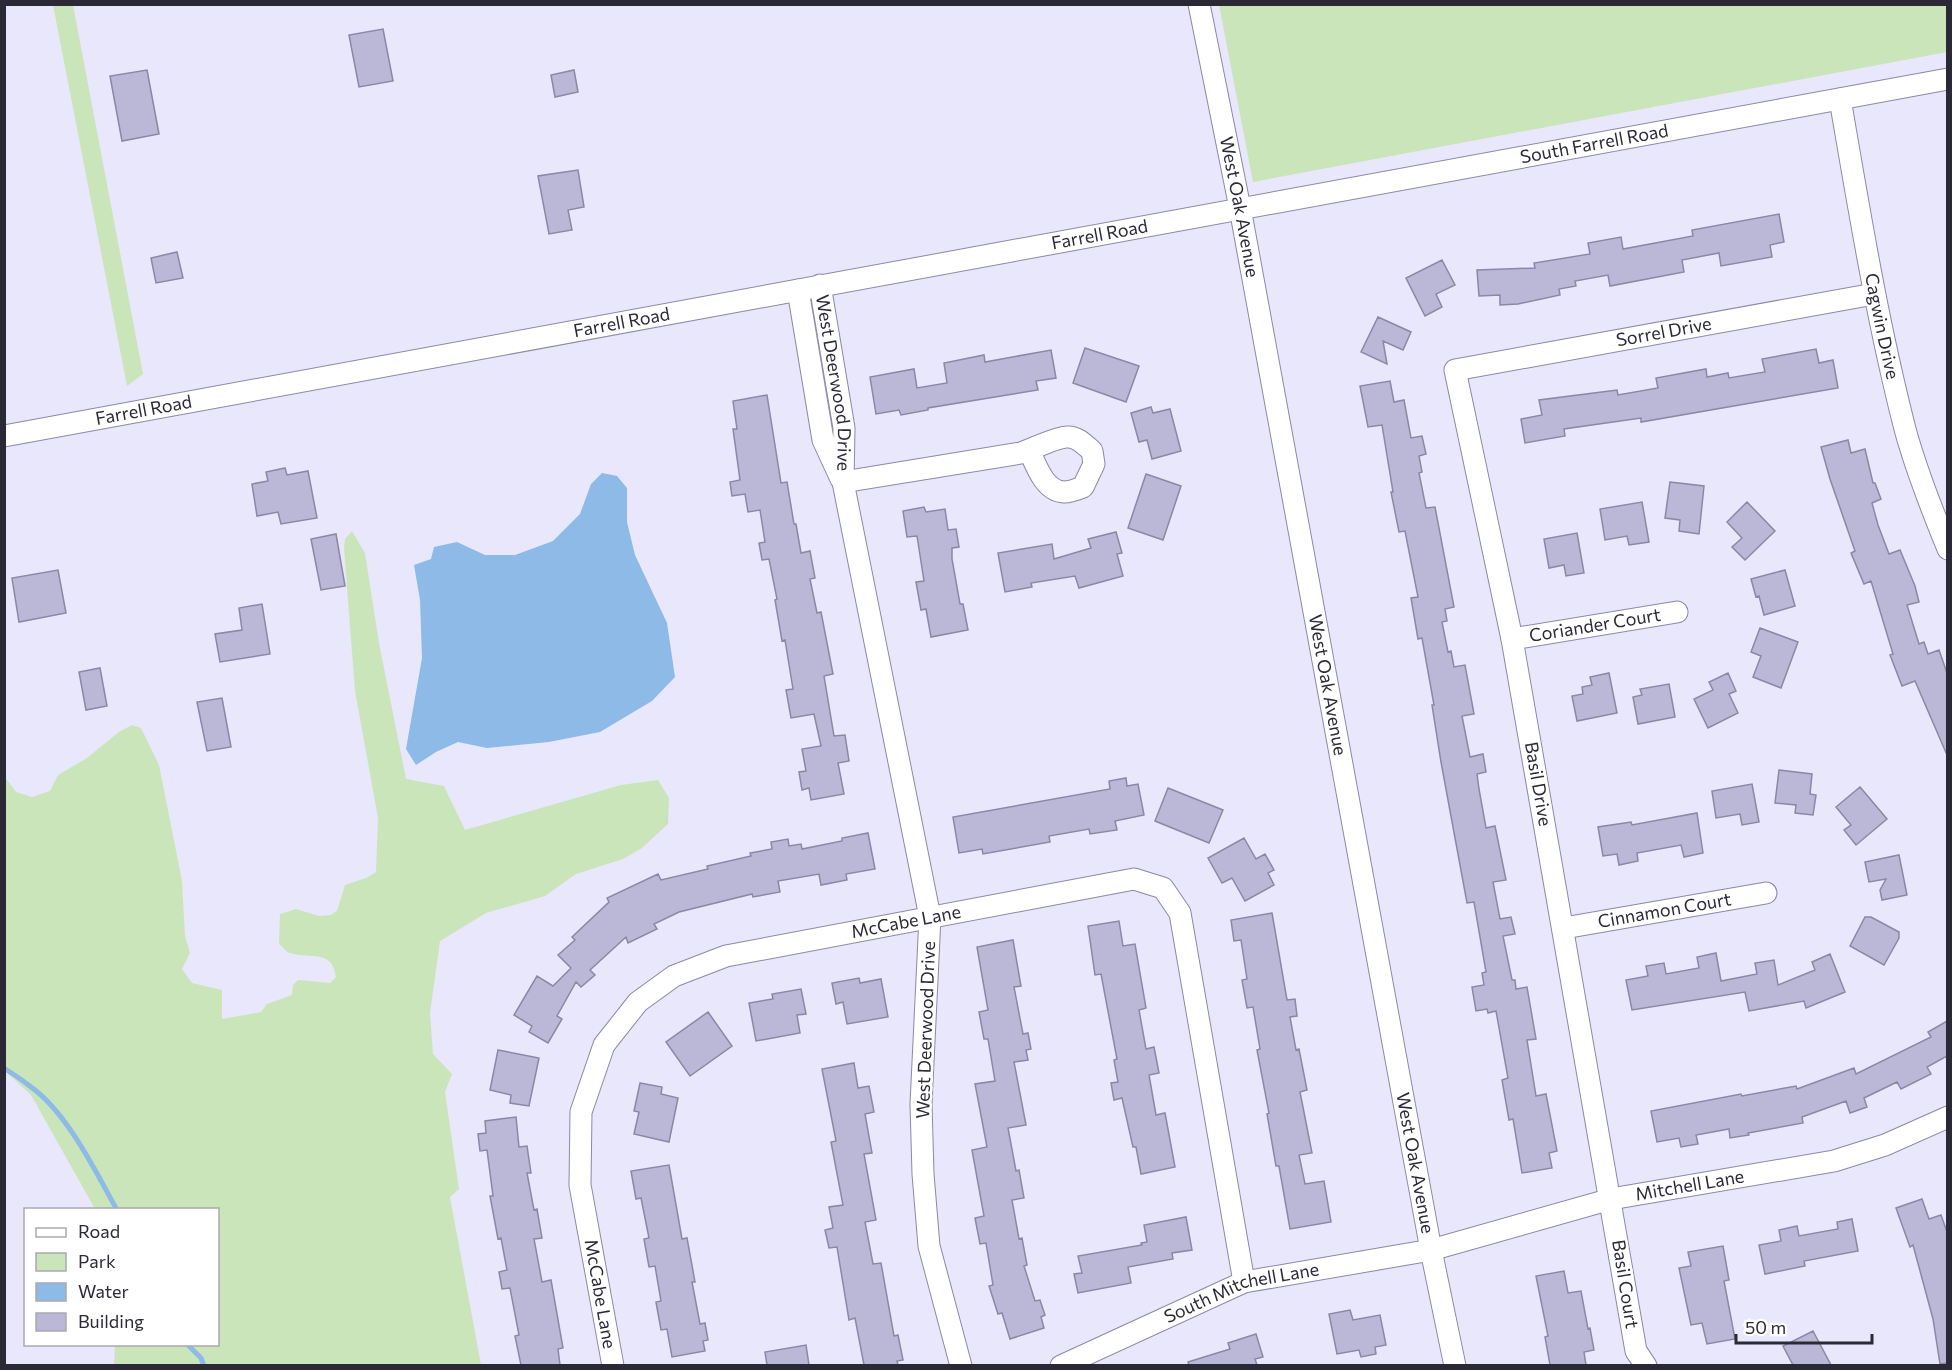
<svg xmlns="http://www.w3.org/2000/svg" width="1952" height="1370" viewBox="0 0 1952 1370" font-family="Commissioner,sans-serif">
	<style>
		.green { fill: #cae5ba }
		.water { fill: #8dbae7 }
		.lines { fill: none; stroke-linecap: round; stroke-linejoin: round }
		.stream { stroke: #8dbae7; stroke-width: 5 }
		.building { fill: #bbb7d7; stroke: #8b87a5; stroke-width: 1.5 }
		.minor-casing { stroke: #8c88a6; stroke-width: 23 }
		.minor { stroke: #fff; stroke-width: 21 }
		.labels { text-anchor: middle; stroke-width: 5; stroke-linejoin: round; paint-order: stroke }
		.street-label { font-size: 18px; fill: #2b2936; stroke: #fff }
	</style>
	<rect width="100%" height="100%" fill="#e9e7fb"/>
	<path class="green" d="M53,5H73L143,374L127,386Z
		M1219,5H1947V52L1253,182Z
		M352,531L365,553L379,643L406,779L444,786L465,830L621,785L658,780L669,798L668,824L642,848L623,859L576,874L545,896L486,913L440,941L430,1013L433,1054L452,1074L445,1092L459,1189L450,1197L481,1365H114L115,1345L218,1344V1210L95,1209L31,1095L5,1071V777L16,792L32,797L50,791L58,775L87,758L119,732L132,725L141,728L159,765L182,881L185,936L190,953L182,969L192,983L222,990V1019L261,1012L267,1004L292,995L293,985L298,980L330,983L336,977C332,948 310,960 290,953C286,952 283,947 279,944L280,914L296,909L319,916L331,915L337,911L345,885L366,878L376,872L378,818L355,691L344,548L345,539Z"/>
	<path class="water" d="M602,473L617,476L627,488V522L635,555L667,623L675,677L652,701L600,732L549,742L487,748L458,742L436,752L416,765L406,749L422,658L420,600L414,565L431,559L434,547L457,542L485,555H515L553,541L580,514L591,484Z"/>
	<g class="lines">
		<path class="stream" d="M4,1068C15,1075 25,1082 35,1090C69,1117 96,1172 117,1210
			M187,1344L201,1358L204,1366"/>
	</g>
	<path class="building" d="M383,29L393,81L359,87L349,35Z
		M147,70L159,134L122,141L110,76Z
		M574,70L578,92L555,97L551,75Z
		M578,170L584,207L568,210L572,230L549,234L538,176Z
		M1779,214L1784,242L1770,245L1772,257L1721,266L1719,253L1682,260L1684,272L1610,286L1608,275L1575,281L1576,286L1559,289L1560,295L1518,304L1500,305V295L1479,296L1477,270L1535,268L1534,263L1590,254L1588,243L1621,237L1623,249L1693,236L1692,230Z
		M177,252L183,278L156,283L151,258Z
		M1442,260L1455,285L1436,294L1442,307L1425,316L1406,278Z
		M1378,317L1411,332L1403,350L1383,341L1387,364L1361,352Z
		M1085,348L1139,366L1126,402L1073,383Z
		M1816,349L1819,363L1833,360L1838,388L1641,422V418L1564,429L1565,436L1525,443L1521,419L1542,415L1539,400L1617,390L1618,395L1658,388L1656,378L1706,369L1707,377L1728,373L1729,378L1765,372L1762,359Z
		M1051,350L1056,378L1036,381L1038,390L928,408V410L901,415L899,410L876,414L870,377L914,369L917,388L947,383L944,363L984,355L985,362Z
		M1390,381L1394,402L1404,400L1411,438L1422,436L1426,454L1419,456L1422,472L1419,473L1426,508L1435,507L1454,607L1445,609L1447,621L1442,622L1448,652L1451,651L1454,667L1465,665L1474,714L1462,716L1470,757L1483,754L1486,772L1477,774L1479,789L1486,828L1495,826L1506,880L1493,882L1500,919L1511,917L1515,934L1503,936L1512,980H1515L1516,989L1527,987L1536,1039L1527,1040L1536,1096L1546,1094L1557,1151L1549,1153L1552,1168L1522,1173L1513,1119L1509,1120L1502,1080L1508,1078L1496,1011L1488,1013L1487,1009L1476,1011L1472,987L1484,985L1482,973L1486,972L1474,902L1467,903L1441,762L1432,705H1434L1422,638L1418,639L1411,598L1418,597L1405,531L1399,532L1391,492H1393L1382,425L1368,427L1360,386Z
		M767,395L781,483L787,482L794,524H796L801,553L810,551L815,578L810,579L817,613L821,612L833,674L824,676L834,736L845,735L849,761L838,763L844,794L811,800L809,788L802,790L799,772L806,771L802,749L821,746L814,714L791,718L786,690L793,689L785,640L782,641L775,600L777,599L769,559L762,560L759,543L765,542L760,510L748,512L745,494L732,496L730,482L740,480L733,429H737L733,401Z
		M1151,407L1153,413L1170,409L1181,451L1152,459L1147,440L1139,442L1131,413Z
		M1848,440L1851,453L1865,449L1873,483H1875L1881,499L1872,503L1878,525L1889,554L1900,550L1915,586L1919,602L1907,605L1919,644L1924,642L1928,654L1939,650L1947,673V755L1915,681L1902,686L1890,655L1893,654L1871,581L1864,584L1851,553L1855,551L1830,479L1821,447Z
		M285,468L287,475L308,471L317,518L281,524L278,512L257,516L252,484L268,481L266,472Z
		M1146,474L1181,486L1163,540L1128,528Z
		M1670,482L1704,486L1699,534L1679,531L1680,520L1665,518Z
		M1642,502L1649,542L1629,545L1627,536L1605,540L1600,509Z
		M1747,502L1775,531L1745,560L1732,547L1742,538L1727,522Z
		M924,507L926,512L945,509L948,530L956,529L959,547L952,548V559L960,604H963L968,630L931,637L926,609L921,610L916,582L924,581L917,536L907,537L903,511Z
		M1116,532L1122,553L1117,554L1123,576L1079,588L1075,576L1031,583L1032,587L1005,592L998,553L1052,544L1054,559L1091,548L1088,539Z
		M1577,533L1584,573L1566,576L1564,565L1549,568L1544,539Z
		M336,534L345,586L321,590L311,539Z
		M58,570L66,613L19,622L12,578Z
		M1785,570L1795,606L1764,615L1759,596L1756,597L1751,579Z
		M262,604L270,654L220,662L215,634L242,630L239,608Z
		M1760,628L1798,642L1781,688L1753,677L1761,656L1751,652Z
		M100,668L107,706L86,710L79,672Z
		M1609,673L1617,713L1577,721L1572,696L1583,694L1582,687L1592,685L1590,677Z
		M1728,673L1736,691L1729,694L1738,713L1708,728L1694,699L1713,690L1709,682Z
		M1669,684L1675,717L1638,724L1633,697L1642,695L1640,689Z
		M222,698L231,747L207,751L197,702Z
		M1779,770L1812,774L1810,794L1816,795L1813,815L1795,813L1796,805L1775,803Z
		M1126,778L1127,786L1138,784L1144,815L1115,821L1117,830L1090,834L1089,829L1049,836L1050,842L983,854L982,849L959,853L953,817L1110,789L1109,781Z
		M1752,784L1759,822L1742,825L1740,814L1716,818L1712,791Z
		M1860,787L1887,819L1856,845L1844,830L1851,825L1836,807Z
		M1168,788L1223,810L1209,843L1155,821Z
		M1697,813L1703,853L1684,857L1681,845L1637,853L1638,861L1619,865L1617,854L1603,856L1598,827L1631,822L1632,825Z
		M868,833L875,869L846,874L847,880L821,885L819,874L778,881L780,892L753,897L752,894L679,912L654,924L657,929L628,943L626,937L590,970L595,975L581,987L576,982L557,1016L562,1019L548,1043L529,1032L532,1026L514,1015L537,976L553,986L571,968L558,955L575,940L572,937L609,902L607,898L658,874L661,880L708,869L707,866L751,856L750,853L772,849L771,842L788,839L789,846L801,844L802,849L842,841V838Z
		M1244,838L1256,859L1265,854L1274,870L1268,873L1274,885L1245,901L1232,878L1222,883L1208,858Z
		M1899,855L1907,895L1882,900L1880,890L1886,879L1869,882L1865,862Z
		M1272,913L1287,1000L1295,999L1297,1016L1290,1017L1296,1050L1299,1049L1307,1090L1300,1092L1312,1153L1299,1155L1305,1184L1324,1181L1331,1222L1290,1229L1279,1166H1276L1267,1114L1269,1113L1257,1050L1260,1049L1253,1007L1247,1008L1242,980L1247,979L1241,940L1234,941L1231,920Z
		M1865,917H1871L1899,932V938L1884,965L1850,946Z
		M1119,921L1123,946L1135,944L1146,1008L1139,1010L1146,1049L1154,1047L1159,1073L1149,1075L1156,1115L1165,1113L1175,1167L1141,1174L1136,1147H1133L1122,1098L1114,1100L1111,1083L1118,1082L1114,1060L1117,1059L1101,974L1095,975L1088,926Z
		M1013,940L1021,986L1014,987L1023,1034L1028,1033L1031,1049L1026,1050L1028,1060L1014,1062L1026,1125L1008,1128L1016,1171L1019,1170L1024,1198L1012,1200L1019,1239L1022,1238L1027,1265L1024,1266L1035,1301L1040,1300L1045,1315L1041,1317L1044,1328L1010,1339L1002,1313L998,1314L989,1286L993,1285L986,1243L980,1244L975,1218L984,1216L972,1150L987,1147L975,1084L995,1081L988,1039H984L979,1012L988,1010L977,947Z
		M1716,953L1721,981L1757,974L1755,963L1774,960L1778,985L1815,970L1812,962L1830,954L1845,992L1806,1008L1804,1001L1749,1011L1745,992L1632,1010L1626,980L1648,976L1646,966L1664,963L1666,974L1699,968L1697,957Z
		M859,978L860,983L881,979L888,1017L847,1024L843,1002L836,1004L832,983Z
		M801,989L806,1014L797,1015L800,1033L756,1041L749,1003L773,999L772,994Z
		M708,1012L732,1046L690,1076L666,1042Z
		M1947,1021V1056L1927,1067L1931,1074L1901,1089L1897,1082L1864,1098L1867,1107L1850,1113L1846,1101L1802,1117L1803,1123L1748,1133L1749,1135L1730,1138L1729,1129L1696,1135L1698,1144L1681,1147L1679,1138L1657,1142L1651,1111L1741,1094L1742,1096L1796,1086L1797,1089L1854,1068L1856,1074L1931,1037L1928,1032Z
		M498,1050L539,1058L529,1106L510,1103L511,1095L490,1090Z
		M854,1063L858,1088L869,1086L874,1112L865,1114L872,1153L864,1154L876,1220L865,1222L873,1264L881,1263L894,1336L898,1335L903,1360L897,1361L898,1365H864L855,1318L849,1320L837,1247L829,1248L825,1230L833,1228L829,1207L843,1205L831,1142L836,1141L822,1069Z
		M640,1083L662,1087L661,1094L678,1098L669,1142L634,1134L639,1112L634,1111Z
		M516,1117L519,1147L527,1146L531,1173H527L534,1210L537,1209L542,1238L534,1239L542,1282L551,1280L563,1348L558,1349L560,1365H521L515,1336L519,1335L510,1288L502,1289L499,1272L507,1270L501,1238L498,1239L490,1196H493L487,1150L480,1151L478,1134L486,1133L485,1121Z
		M669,1165L682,1239L687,1238L695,1282H692L700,1324L705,1323L708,1340L703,1341L705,1351L672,1357L667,1329L661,1330L656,1302L661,1301L655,1266L649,1267L644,1239L649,1238L641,1198L636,1199L631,1171Z
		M1922,1199L1929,1219L1941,1215L1947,1232V1363L1940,1364L1933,1319L1913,1245L1910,1247L1896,1208Z
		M1186,1217L1192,1250L1172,1253L1173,1259L1128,1267L1131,1283L1078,1293L1074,1274L1082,1273L1078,1256L1142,1245L1141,1243L1147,1242L1144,1225Z
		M1852,1219L1858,1251L1804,1261L1805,1266L1765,1274L1759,1245L1781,1241L1779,1230L1797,1226L1799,1236L1838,1229L1837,1222Z
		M1723,1246L1729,1280L1724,1281L1735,1339L1707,1344L1702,1323L1691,1325L1679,1268L1691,1266L1688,1252Z
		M1564,1271L1568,1293L1581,1291L1588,1329L1590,1328L1594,1350L1584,1352L1586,1365H1550L1545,1337L1548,1336L1536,1276Z
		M1350,1310L1353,1320L1380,1315L1386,1345L1375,1347L1376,1354L1361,1357L1359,1350L1337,1354L1329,1314Z
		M1813,1331L1831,1365H1793L1783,1346Z
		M1256,1334L1263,1357L1255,1359L1257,1365H1189L1188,1362L1230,1349L1228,1343Z
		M806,1345L809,1365H767L765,1352Z"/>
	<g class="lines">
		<defs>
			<g id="minor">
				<path id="s1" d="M1199,4L1240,208L1431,1250L1455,1366"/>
				<path id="s2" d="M1840,99C1859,209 1877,320 1905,429C1916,470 1932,510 1948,549"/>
				<path id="s3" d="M820,285L844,428L843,482L930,917L921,1104L923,1174L929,1246L961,1366"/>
				<path d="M798,290L823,440L841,479"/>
				<path id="s4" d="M4,436L1948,79"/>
				<path d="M843,482L1021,453C1032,449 1057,437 1067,437C1077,436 1085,445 1092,451L1094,464L1083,487C1078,489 1070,492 1064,492C1044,491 1036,465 1029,450"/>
				<path id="s5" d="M1512,639L1677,612"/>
				<path id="s6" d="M1564,928L1766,893"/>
				<path id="s7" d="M613,1366L580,1185L581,1112L604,1045L638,1002L674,976L726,956L1134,879L1163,888L1180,913L1244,1282"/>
				<path id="s8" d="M1061,1366L1244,1282L1431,1250L1611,1199L1834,1161L1885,1145L1948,1117"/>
				<path id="s9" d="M1646,1366L1636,1351L1512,639L1455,370L1874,294"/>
			</g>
		</defs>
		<use href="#minor" class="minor-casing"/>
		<use href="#minor" class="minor"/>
	</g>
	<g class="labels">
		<g class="street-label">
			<text dy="6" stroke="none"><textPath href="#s4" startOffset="1617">South Farrell Road</textPath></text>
			<text dy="6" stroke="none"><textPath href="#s1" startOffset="207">West Oak Avenue</textPath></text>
			<text dy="6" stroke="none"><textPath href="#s4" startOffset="1114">Farrell Road</textPath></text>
			<text dy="6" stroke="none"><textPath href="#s4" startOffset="628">Farrell Road</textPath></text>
			<text dy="6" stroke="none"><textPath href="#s2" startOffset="231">Cagwin Drive</textPath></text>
			<text dy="6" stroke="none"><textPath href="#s9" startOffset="1228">Sorrel Drive</textPath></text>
			<text dy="6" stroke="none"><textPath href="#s3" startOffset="99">West Deerwood Drive</textPath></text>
			<text dy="6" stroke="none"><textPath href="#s4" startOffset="142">Farrell Road</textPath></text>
			<text dy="6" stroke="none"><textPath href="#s5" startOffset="84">Coriander Court</textPath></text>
			<text dy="6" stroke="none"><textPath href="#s1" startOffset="693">West Oak Avenue</textPath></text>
			<text transform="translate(1538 784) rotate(80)" y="6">Basil Drive</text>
			<text dy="6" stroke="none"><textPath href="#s6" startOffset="102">Cinnamon Court</textPath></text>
			<text dy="6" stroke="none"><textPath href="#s7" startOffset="666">McCabe Lane</textPath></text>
			<text transform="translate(926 1030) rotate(-88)" y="6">West Deerwood Drive</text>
			<text dy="6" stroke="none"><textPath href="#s1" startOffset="1179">West Oak Avenue</textPath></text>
			<text dy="6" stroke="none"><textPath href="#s8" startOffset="658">Mitchell Lane</textPath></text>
			<text transform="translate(1625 1284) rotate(81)" y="6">Basil Court</text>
			<text transform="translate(600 1294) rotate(80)" y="6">McCabe Lane</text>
			<text dy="6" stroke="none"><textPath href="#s8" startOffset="196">South Mitchell Lane</textPath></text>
		</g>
	</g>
	<rect width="1952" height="1370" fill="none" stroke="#2b2936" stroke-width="12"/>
	<rect x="24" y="1208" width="195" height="138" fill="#ffffff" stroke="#aaa9af" stroke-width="1.5"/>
	<rect x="36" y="1228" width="30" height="9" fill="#ffffff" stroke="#aaa9af" stroke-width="1.5"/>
	<text x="78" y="1238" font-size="18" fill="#2b2936">Road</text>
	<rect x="36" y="1253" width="30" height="18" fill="#cae5ba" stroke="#aaa9af" stroke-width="1.5"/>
	<text x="78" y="1268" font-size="18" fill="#2b2936">Park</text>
	<rect x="36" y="1283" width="30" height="18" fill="#8dbae7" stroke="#aaa9af" stroke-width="1.5"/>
	<text x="78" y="1298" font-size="18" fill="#2b2936">Water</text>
	<rect x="36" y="1313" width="30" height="18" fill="#bbb7d7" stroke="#aaa9af" stroke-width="1.5"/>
	<text x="78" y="1328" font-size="18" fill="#2b2936">Building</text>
	<path d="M1736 1334v9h136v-9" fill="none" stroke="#2b2936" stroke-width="3"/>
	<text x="1745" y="1334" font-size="18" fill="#2b2936" stroke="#ffffff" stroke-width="4.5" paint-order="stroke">50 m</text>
</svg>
